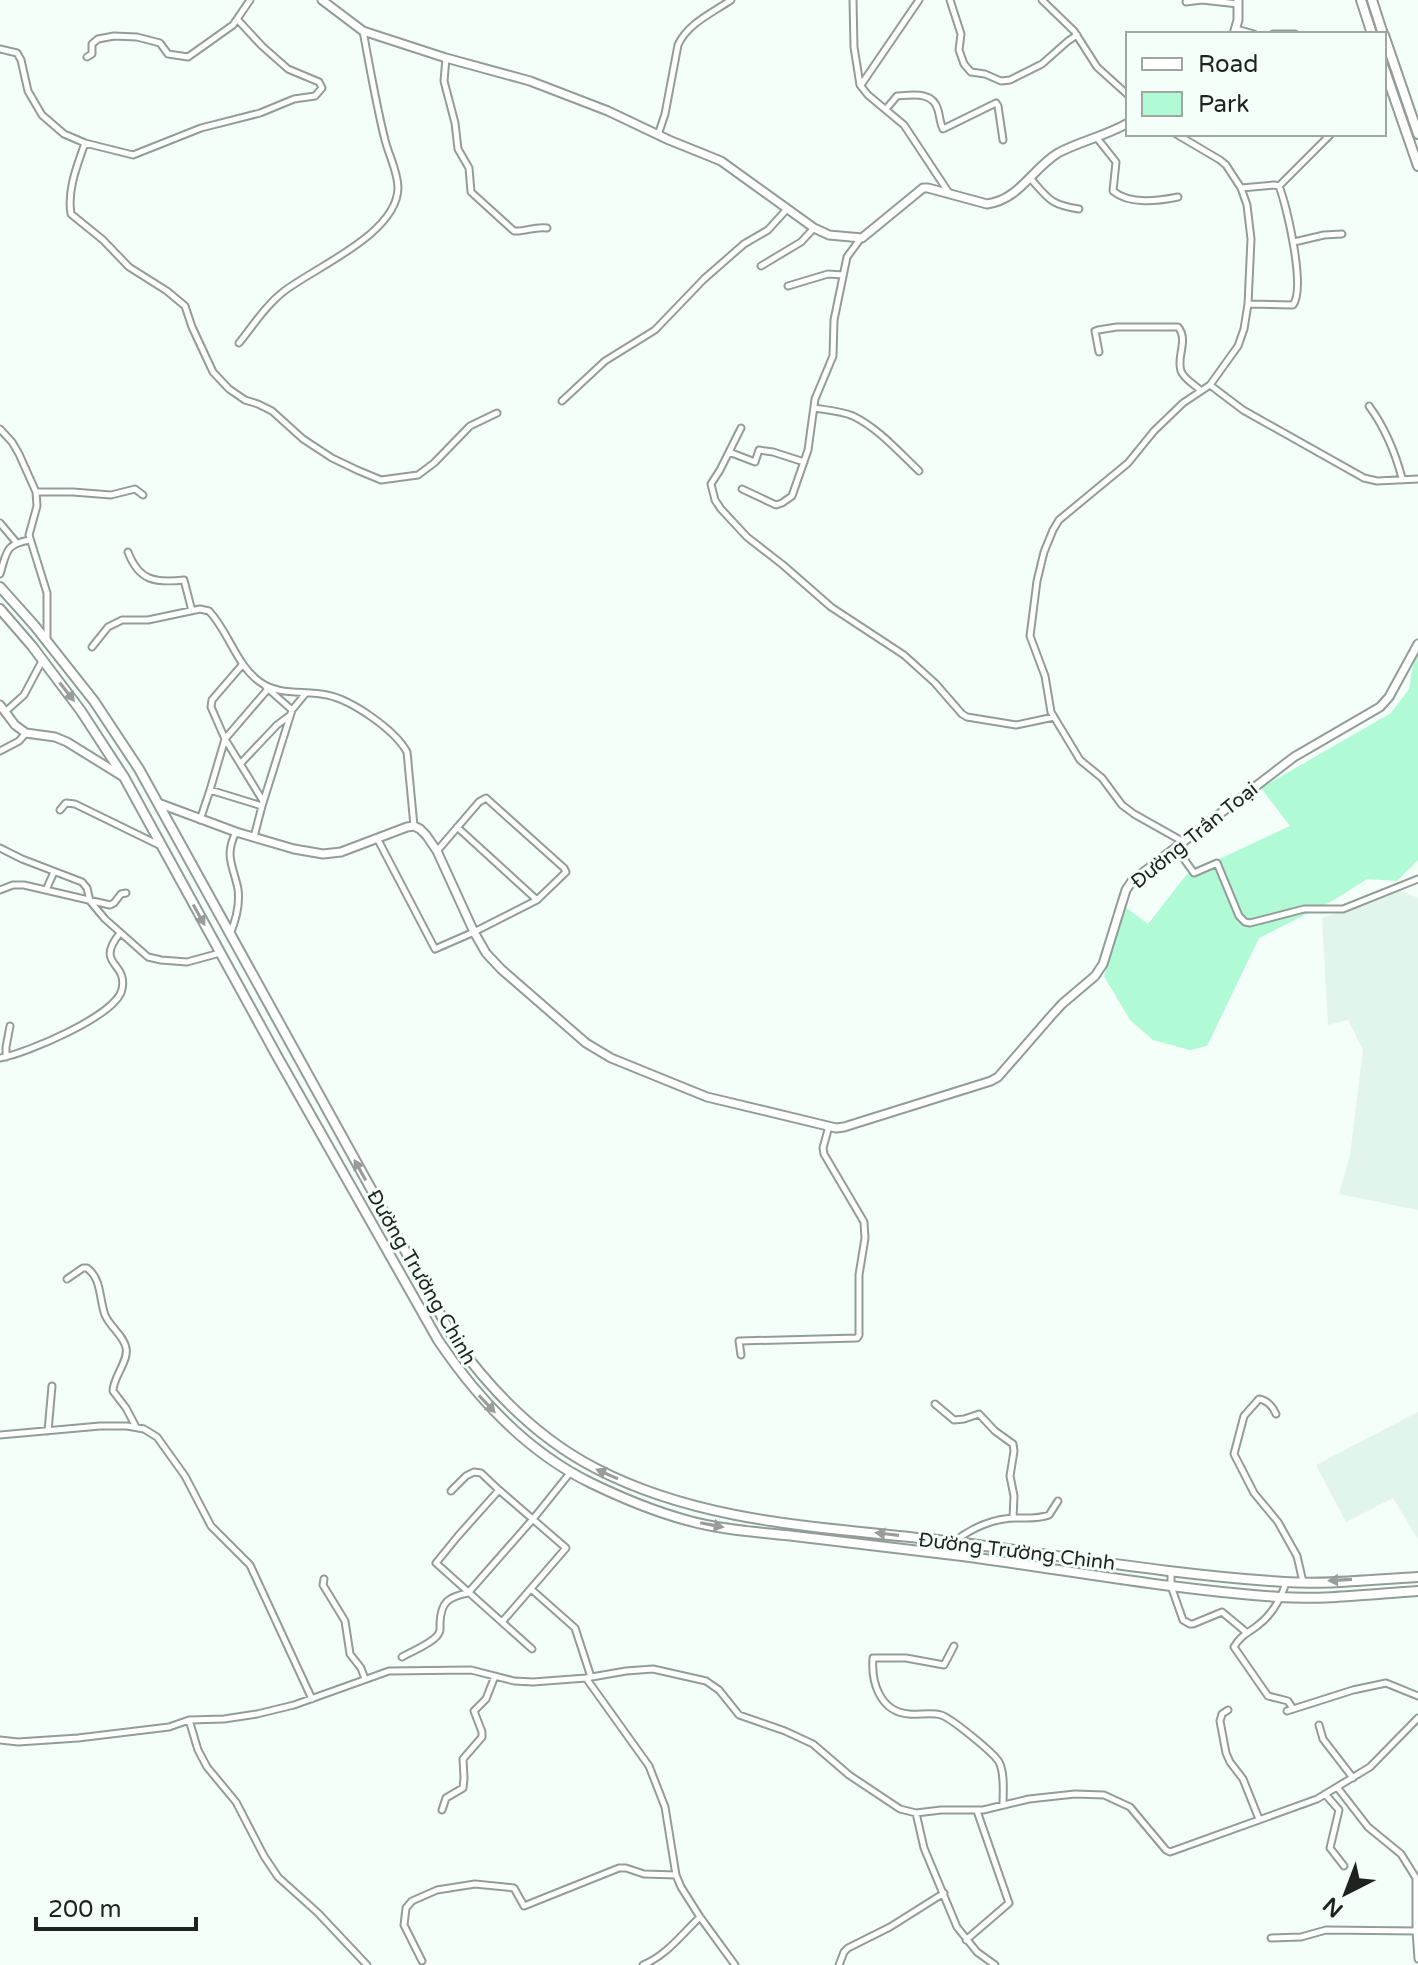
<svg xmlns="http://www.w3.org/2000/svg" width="1418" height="1965" viewBox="0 0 1418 1965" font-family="'Varela Round',sans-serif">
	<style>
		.built { fill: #e1f5ea }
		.green { fill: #b1fad6 }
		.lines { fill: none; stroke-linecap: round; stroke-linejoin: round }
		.minor-casing { stroke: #929d97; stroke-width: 9 }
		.tertiary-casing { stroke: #929d97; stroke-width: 11 }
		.secondary-casing { stroke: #929d97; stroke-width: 12 }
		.primary-casing { stroke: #929d97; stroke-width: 12 }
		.minor { stroke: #fff; stroke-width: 5 }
		.tertiary { stroke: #fff; stroke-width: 7 }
		.secondary { stroke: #fff; stroke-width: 8 }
		.primary { stroke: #fff; stroke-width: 8 }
		.oneway { fill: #9a9c9b }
		.labels { text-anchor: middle; stroke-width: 6; stroke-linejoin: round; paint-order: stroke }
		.street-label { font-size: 20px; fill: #1e2220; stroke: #f3fff8 }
	</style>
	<rect width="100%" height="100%" fill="#f3fff8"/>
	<path class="built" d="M1401,891L1418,898V1210L1339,1194L1350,1155L1363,1050L1348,1020L1328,1025L1322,918Z
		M1418,1412V1539L1393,1498L1346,1522L1316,1465Z"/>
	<path class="green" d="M1418,656V860L1397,881L1367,879L1334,900L1259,938L1207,1046L1190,1050L1153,1040L1130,1020L1104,976L1124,906L1148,924L1187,874L1290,826L1261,788L1391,713L1409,689L1413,665Z"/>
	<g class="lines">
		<defs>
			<path id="minor" d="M853,0L854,47L860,85L868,95L904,125L949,193
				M950,0L961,34L959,50L964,64L971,72L985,74L1001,81L1010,80L1042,64L1068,41L1077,35
				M1042,0L1074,31L1097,67L1128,95
				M1186,2L1202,0L1238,4
				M237,19L262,46L288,69L319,82L322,88L315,96L294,99L260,113L201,128L133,155L85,143C77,166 67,190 71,214L103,240L129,267L167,291L185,306L192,327L213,372L229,389L245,400L258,404L272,411L303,439L332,458L357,470L381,480L418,475L434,463L470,426L497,413
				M1236,29L1254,34
				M1273,34H1295
				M0,49L17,53L21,60L28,91L42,115L64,134L85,143
				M87,57L92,54V44L98,39L114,36L137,37L160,43L168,54L188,57L233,25L250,0
				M446,58L444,81L455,123L458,149L469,168L471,192L514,231C525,232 535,226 547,228
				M861,85L919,0
				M886,109L897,96C912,95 933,91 938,110C940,117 940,123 943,129L996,103L998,106L1003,140
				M1176,134L1220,160L1226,165L1241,188L1247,205L1251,239L1248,304L1244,329L1238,346L1210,385L1183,403L1154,431L1128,463L1059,520L1053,530L1044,552L1037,581L1030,636L1045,676L1051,712L1080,760L1102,778L1122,805L1134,814L1182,841
				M658,135L665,114L678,45C687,24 712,13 731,0
				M1097,138L1116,162L1113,191C1130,205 1158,201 1178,197
				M1030,178C1049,199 1050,205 1079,209
				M1279,186L1331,134
				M1241,188L1274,185L1279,186C1287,207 1306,288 1293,305L1248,304
				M1294,242L1324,235L1342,234
				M761,266L801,242L814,228
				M788,286L828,274L843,275
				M239,343C253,326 265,306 283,292C315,267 397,234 398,188C398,172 389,156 385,140C376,104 370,68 363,31
				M1099,352L1095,331L1098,330L1117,327H1178C1189,340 1176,357 1181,371C1184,379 1195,385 1200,390
				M1210,385L1243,410L1364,478L1377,481L1418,479
				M562,401L605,361L655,330L704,279L744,244L768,230L787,209
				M1369,406C1386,429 1395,452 1402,478
				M814,408C826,410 841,411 853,416C878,428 899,452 919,471
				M741,428L720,470L711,484L715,500L721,509L747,537L783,565L831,607L904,655L935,683L962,714L967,717L1016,725L1054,717
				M0,429L12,442L19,454L36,492L37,506L29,535L47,593V641
				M729,452L755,462L759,450L773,452L804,462
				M742,489L776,505L782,503L792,496L808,450L815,399L833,356L834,320L847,257L861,238
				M36,492H73L111,495L135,489L143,495
				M0,523L16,542
				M128,552C139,581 155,583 184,580L192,611
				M0,574C7,552 5,544 30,540
				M92,647L108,627L122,620H148L200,609L209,611C229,632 236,665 260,682C279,696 305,690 327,695C352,700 395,730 407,752L414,826
				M243,664L212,700L211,707L225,739L263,801
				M266,687L292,710
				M5,712L24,695L42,661
				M0,751L19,741L26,733
				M241,763L277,725L289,716
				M210,790L225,739L268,689
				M262,806L292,710L306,693
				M60,810L66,803L75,804L161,846
				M200,820L210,790L262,806L254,837
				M457,827L537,900
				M377,838L435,949L474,932L537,900L566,872L564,868L486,798L479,802L437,851
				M0,848L22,859L82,882L87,888L90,901L105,919L148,957L161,960L187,962L220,953
				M1176,848L1194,873L1217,863L1239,916L1245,922L1250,923L1304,909H1343L1418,879
				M0,890L13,885H24L110,905L114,903L121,894L126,893
				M46,890L54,872
				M230,934C236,920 240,904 238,889C233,865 224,856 236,832
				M6,1057V1047L10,1026
				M0,1058C25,1054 118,1015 122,989C128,961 94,966 120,933
				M67,1279L83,1268H87C102,1279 99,1299 105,1315C110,1327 124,1336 126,1348C129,1361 113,1377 113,1391L126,1408L136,1427
				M741,1355L739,1341L857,1338L859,1335V1275L865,1238L864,1222L824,1154L823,1148L829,1126
				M935,1404L954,1420L964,1419L979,1414L995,1431L1013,1444L1014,1451L1010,1476L1014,1496L1013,1518
				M1276,1414C1273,1407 1267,1400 1259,1399L1244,1416L1234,1454L1254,1493L1278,1522L1297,1556L1303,1582
				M48,1431L52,1386
				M0,1435L100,1426H127L144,1429L157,1437L185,1476L211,1526L250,1565L312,1699
				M451,1491L466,1476L474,1472L481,1473L499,1490
				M954,1542C971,1528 994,1518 1016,1518C1028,1518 1038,1519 1049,1515L1058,1501
				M1171,1571V1586L1183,1620L1190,1624H1193L1222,1612L1246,1632
				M324,1579L323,1585L345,1621L350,1654L361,1668L365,1679
				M1286,1583C1280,1601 1272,1615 1257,1626C1248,1633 1240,1636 1234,1647L1268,1696L1288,1701L1293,1709
				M531,1589L575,1628L591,1677
				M502,1622L566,1548L499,1490L458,1536L436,1563L532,1649
				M954,1646L944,1665L906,1658H873C871,1682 880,1712 909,1714C919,1715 931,1712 941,1715C951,1718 994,1753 999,1762C1005,1773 1003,1793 1003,1805
				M402,1657C412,1651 429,1645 437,1636C441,1631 440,1629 440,1623C441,1602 448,1597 468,1593L533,1519L570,1473
				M586,1678L649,1766L665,1807L676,1875L681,1887L700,1917L735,1965
				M1228,1710L1222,1714L1220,1721L1226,1753L1230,1762L1243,1779L1259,1819
				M1287,1711L1353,1690L1386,1683L1418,1696
				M189,1720L198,1750L207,1767L236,1802L264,1856L278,1877L318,1913L367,1965
				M1319,1725L1323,1739L1353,1778
				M0,1740L18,1742L78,1738L169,1727L189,1720L224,1719L257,1714L294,1705L389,1671L471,1670L514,1681L533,1682L586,1678L626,1671L653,1669L706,1681L719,1690L739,1715L785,1731L813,1744L849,1775L900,1809L916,1813L941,1810H983L1029,1799L1075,1794L1104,1795L1130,1807L1166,1850L1170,1852L1317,1799L1370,1767L1418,1718
				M1337,1787L1368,1827L1401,1854L1416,1878V1931L1418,1959
				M1325,1794L1339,1810L1330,1848L1344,1866
				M442,1810L446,1798L463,1788L464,1778L463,1759L482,1737V1732L474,1711L486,1699L495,1676
				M916,1813L924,1848L957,1927L977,1952L995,1965
				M1271,1938L1301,1937L1326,1930L1416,1931
				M966,1940L1009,1903L977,1811
				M422,1961L404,1925L406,1908L412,1901L437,1890L475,1884L514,1888L524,1906L619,1868H626L644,1874L676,1875
				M643,1965C667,1955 682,1934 700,1917
				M839,1965L844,1952L848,1948L890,1927L944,1893"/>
			<path id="tertiary" d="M322,0L363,31L446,58L530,81L608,111L669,140L721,161L814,228L829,235L862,238L923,188H928L987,204C1019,200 1033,168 1058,153C1080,141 1106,136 1128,123
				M1234,34L1238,20V0
				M0,705L15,725L26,733L55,737L67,742L122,776
				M158,803L236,832L294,849L323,854L341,852L407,827L414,826L420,829L426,835L437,851L474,932L486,953L501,969L586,1043L611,1058L707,1097L836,1128L844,1127L991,1081L998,1077L1052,1015L1062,1004L1095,976L1103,964L1126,890L1132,881L1294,757L1380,707L1389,697L1418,644"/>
			<path id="secondary" d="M0,587L34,625L94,701L139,769L454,1339C492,1392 537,1438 595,1468C706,1526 833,1527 955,1542C1064,1556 1174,1575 1285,1582C1327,1585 1375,1579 1418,1577
				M0,609L32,646L81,711L124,777L277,1056L438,1340C477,1398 527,1452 591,1483C622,1498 653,1511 686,1520C721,1530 758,1532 794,1536C850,1543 906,1549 962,1556C1068,1570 1173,1590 1279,1597C1325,1600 1372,1594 1418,1591"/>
			<path id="primary" d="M1361,0L1372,34
				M1372,0L1383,34
				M1384,35L1418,134
				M1384,68L1418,166"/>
		</defs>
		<use href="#minor" class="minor-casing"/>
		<use href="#tertiary" class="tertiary-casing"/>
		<use href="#secondary" class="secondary-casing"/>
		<use href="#primary" class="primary-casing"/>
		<use href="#minor" class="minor"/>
		<use href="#tertiary" class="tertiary"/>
		<use href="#secondary" class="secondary"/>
		<use href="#primary" class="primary"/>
	</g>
	<defs><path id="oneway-solid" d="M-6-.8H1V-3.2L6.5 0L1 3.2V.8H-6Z" transform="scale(2)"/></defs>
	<g class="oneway">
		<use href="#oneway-solid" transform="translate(67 692) rotate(52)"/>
		<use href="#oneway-solid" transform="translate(199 915) rotate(61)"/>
		<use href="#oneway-solid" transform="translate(360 1170) rotate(-119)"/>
		<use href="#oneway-solid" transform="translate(487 1404) rotate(47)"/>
		<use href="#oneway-solid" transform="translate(607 1474) rotate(-156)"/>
		<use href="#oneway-solid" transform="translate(712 1525) rotate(11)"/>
		<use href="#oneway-solid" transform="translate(887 1534) rotate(-173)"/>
		<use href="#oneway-solid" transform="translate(1340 1580) rotate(177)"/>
	</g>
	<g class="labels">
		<g class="street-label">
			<text transform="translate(1194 835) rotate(-39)" y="7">Đường Trần Toại</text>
			<text transform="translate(422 1277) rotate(60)" y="7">Đường Trường Chinh</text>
			<text transform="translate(1017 1551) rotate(7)" y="7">Đường Trường Chinh</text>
		</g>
	</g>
	<rect x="1126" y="32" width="260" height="104" fill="#f3fff8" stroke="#9ea7a2" stroke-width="2"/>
	<rect x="1142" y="58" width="40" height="12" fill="#ffffff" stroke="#9ea7a2" stroke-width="2"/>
	<text x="1198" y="72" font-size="24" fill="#1e2220">Road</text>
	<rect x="1142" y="92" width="40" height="24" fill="#b1fad6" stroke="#9ea7a2" stroke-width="2"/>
	<text x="1198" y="112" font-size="24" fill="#1e2220">Park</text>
	<g transform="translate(1346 1893) rotate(222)" stroke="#f3fff8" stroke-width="6" paint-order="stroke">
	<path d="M0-6L14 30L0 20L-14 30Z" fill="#1e2220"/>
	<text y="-12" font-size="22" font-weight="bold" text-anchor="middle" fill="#1e2220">N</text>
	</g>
	<path d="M36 1917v12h160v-12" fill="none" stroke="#1e2220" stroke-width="4"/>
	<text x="48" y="1917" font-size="24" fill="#1e2220" stroke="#f3fff8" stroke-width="6" paint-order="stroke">200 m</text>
</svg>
